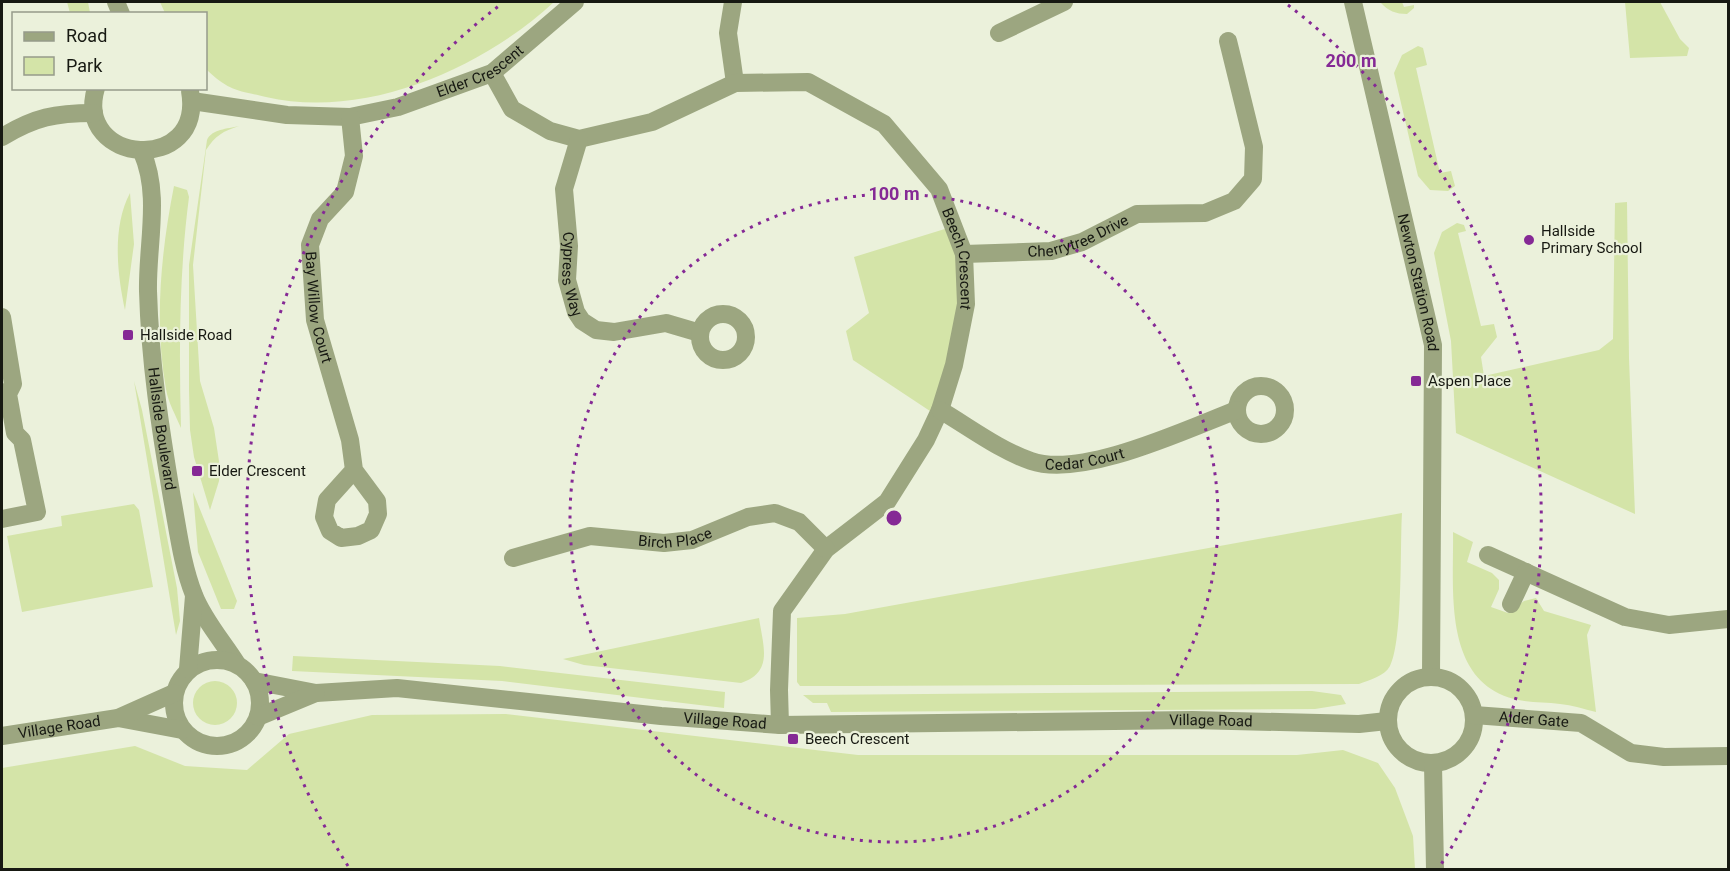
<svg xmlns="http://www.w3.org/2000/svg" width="1730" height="871" viewBox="0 0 1730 871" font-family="Roboto,sans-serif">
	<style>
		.green { fill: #d4e4a8 }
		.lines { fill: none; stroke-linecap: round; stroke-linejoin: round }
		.minor { stroke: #9ca680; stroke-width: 18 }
		.ring { fill: none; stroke: #852995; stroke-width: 3; stroke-dasharray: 3 6 }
		.poi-dot { fill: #852995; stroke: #ebf1db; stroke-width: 2 }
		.labels { text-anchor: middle; stroke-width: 4.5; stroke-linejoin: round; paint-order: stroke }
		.street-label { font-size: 15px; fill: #171912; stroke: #ebf1db }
		.poi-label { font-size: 15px; fill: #171912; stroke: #ebf1db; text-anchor: start }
		.centre { fill: #852995; stroke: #ebf1db; stroke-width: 3 }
		.ring-label { font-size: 18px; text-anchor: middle; font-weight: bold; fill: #852995; stroke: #ebf1db; stroke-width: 4.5; stroke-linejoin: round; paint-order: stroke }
	</style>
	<rect width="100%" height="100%" fill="#ebf1db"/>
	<path class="green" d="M67,2H88L90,13H70Z
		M160,2H554C482,69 364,120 266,97C236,90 229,91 206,69V14L165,13Z
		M1380,2H1402L1404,7L1414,5V8L1407,14C1396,14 1388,11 1380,2Z
		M1625,2H1660L1680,39L1689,48L1687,56L1630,58Z
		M1418,46L1423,48L1427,65L1416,68L1440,173L1451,171L1455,186L1448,191L1430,190L1418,176L1394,73L1402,55Z
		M239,126C223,131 215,136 206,150L193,265L200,381L214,428L220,468L219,481L210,510L194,457L190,430L189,390V265L207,140C212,129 227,129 239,126Z
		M174,186L187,190L189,197C179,274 179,350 181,428C176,416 168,402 166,389C154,322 161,252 174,186Z
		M130,193L134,244L125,310C117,273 112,227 130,193Z
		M1627,202L1629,358L1635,514L1456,433L1451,341L1434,253L1442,232L1457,223L1464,225L1466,231L1458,233L1481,326L1494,324L1497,337L1481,357L1484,376L1599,350L1613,339L1615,203Z
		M948,228L958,258L963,305L933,413L853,360L846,331L869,313L854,257Z
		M134,381L142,410L177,588L180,621L176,635Z
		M193,492L237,601L234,609H221L198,552Z
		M134,504L139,510L153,587L22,612L7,536L62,526L61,516Z
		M1402,513C1400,545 1403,641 1390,666C1385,676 1369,680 1359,684L851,686H800L797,682V618L845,614Z
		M1453,532L1473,542L1467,562L1492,573L1499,580V589L1491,607L1508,613L1524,601L1536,598L1544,611L1591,625L1587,635L1596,712C1584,709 1572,705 1560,704C1545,702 1529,703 1514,699C1442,680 1454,589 1453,532Z
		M759,618C763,646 774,672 741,683L584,665L563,659Z
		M293,656L500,666L725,692L724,708L502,681L292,671Z
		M193 703a22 22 0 1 1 44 0a22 22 0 1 1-44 0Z
		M1312,691L1341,695L1346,704L1315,709L831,712L827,703H813L803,695Z
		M506,714L858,755H1297L1343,750L1378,763L1395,788L1413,836L1415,869H2V768L135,746L185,766L247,770L289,734L372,715Z"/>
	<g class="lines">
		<g class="minor">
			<path d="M116,2L121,14"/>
			<path d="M733,2L728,33L735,83"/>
			<path id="s1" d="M1353,2L1433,345L1431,676"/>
			<path d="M999,33L1064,2"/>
			<path id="s2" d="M492,73L512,109L550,131L579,139L652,122L735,83L808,82L884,124L939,189L964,254L966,304L954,365L940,410L926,440L887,502L826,549L782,611L779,690L780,725"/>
			<path d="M96,88C73,165 205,175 190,91"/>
			<path id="s3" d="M192,101L287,115L350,117L398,107L492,73L575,2"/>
			<path id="s4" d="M350,117L354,156L345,192L320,219L310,245L315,320L350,440L354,470L377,501L378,514L371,530L358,536L341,538L330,531L324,517L327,500L354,470"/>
			<path d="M2,137C35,117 55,113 94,113"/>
			<path id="s5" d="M579,139L564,189L569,246L567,280L576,312L582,321L596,330L614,332L666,323L700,333"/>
			<path id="s6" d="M142,152C161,195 147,244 148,291C150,362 160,427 172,498C178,530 182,565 194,595C203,619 224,643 237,664"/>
			<path id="s7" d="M964,254L1051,251L1082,242L1137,214L1205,213L1234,201L1253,179L1254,147L1228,41"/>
			<circle cx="723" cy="337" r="23"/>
			<path d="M2,317L13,384L8,394L15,433L22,440L37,512L2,519"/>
			<circle cx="1261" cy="410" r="24"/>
			<path id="s8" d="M940,410C969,427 999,450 1031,461C1082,479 1187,429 1237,410"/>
			<path d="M1488,555L1625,617L1669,625L1728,619"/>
			<path id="s9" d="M513,558L590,536L664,543L692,540L748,517L775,513L799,522L826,549"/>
			<path d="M1511,604L1526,572"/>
			<circle cx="217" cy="703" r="43"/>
			<path d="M188,669L194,596"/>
			<circle cx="1431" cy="720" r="43"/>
			<path id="s10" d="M254,681L316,693L397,688L661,716L780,725L1192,720L1359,724L1387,721"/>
			<path id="s11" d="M1474,715L1581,723L1631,753L1664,757L1728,756"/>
			<path d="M258,717L316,693"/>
			<path d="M118,718L182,730"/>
			<path id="s12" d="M2,736L118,718L174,693"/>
			<path d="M1433,764L1435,870"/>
		</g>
	</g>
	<g class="ring">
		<circle cx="894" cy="518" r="324"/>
		<path d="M348 866A647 647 0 0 1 500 5M1288 5A647 647 0 0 1 1440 866"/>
	</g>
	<g class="poi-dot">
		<circle cx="1529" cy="240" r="6"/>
		<rect x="122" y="329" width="12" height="12" rx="3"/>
		<rect x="1410" y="375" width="12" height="12" rx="3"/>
		<rect x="191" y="465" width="12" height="12" rx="3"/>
		<rect x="787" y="733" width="12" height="12" rx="3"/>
	</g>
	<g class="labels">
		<g class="street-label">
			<text dy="5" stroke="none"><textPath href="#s3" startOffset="298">Elder Crescent</textPath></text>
			<text dy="5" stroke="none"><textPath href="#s7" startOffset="117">Cherrytree Drive</textPath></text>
			<text dy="5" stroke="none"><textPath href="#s2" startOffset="600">Beech Crescent</textPath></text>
			<text dy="5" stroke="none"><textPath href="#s5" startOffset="138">Cypress Way</textPath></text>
			<text dy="5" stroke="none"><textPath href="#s1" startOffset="288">Newton Station Road</textPath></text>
			<text dy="5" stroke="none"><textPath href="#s4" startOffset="204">Bay Willow Court</textPath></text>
			<text dy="5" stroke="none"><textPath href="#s6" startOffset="279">Hallside Boulevard</textPath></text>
			<text dy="5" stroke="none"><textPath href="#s8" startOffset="159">Cedar Court</textPath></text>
			<text dy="5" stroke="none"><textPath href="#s9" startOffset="166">Birch Place</textPath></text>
			<text dy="5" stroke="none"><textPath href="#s11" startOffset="60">Alder Gate</textPath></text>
			<text dy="5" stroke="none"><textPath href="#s10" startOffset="474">Village Road</textPath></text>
			<text dy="5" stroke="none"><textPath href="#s10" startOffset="960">Village Road</textPath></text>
			<text dy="5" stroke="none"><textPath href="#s12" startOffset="58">Village Road</textPath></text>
		</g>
		<g class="poi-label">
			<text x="1541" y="236">Hallside<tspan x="1541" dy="17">Primary School</tspan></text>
			<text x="140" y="340">Hallside Road</text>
			<text x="1428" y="386">Aspen Place</text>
			<text x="209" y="476">Elder Crescent</text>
			<text x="805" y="744">Beech Crescent</text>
		</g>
	</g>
	<circle cx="894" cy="518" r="9" class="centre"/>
	<g class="ring-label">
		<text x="1351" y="67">200 m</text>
		<text x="894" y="200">100 m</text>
	</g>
	<rect width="1730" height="871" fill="none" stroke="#171912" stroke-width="6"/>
	<rect x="12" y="12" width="195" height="78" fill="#ebf1db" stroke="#969b8b" stroke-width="1.5"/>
	<rect x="24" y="32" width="30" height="9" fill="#9ca680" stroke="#969b8b" stroke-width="1.5"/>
	<text x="66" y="42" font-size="18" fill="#171912">Road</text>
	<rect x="24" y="57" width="30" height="18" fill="#d4e4a8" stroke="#969b8b" stroke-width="1.5"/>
	<text x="66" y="72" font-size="18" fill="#171912">Park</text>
</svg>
